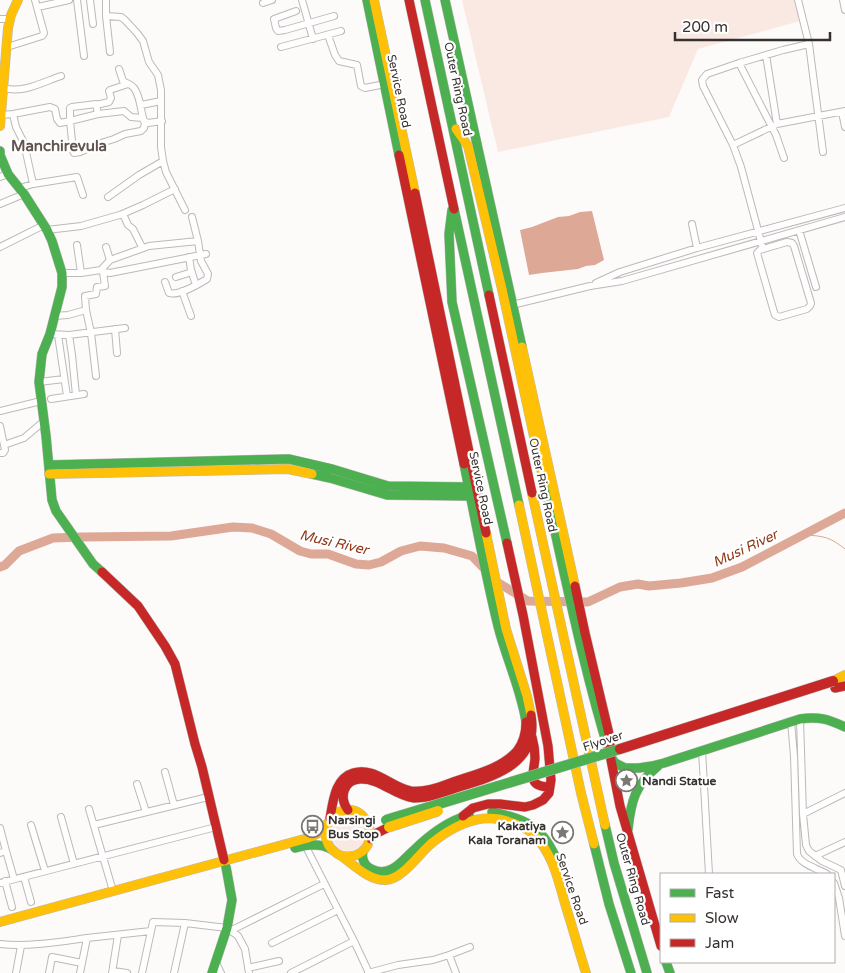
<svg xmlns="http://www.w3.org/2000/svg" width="845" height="973" viewBox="0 0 845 973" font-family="'Varela Round',sans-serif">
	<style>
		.green { fill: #fae9e3 }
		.water { fill: #dea897 }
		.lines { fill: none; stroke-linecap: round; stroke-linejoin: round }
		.stream { stroke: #dea897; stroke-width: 1 }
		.river { stroke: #dea897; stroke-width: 9 }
		.street-casing { stroke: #bcb9b7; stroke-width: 8 }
		.fast-casing { stroke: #bcb9b7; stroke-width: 10 }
		.slow-casing { stroke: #bcb9b7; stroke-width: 10 }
		.jam-casing { stroke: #bcb9b7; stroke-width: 10 }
		.street { stroke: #fffefe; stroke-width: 6 }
		.fast { stroke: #4caf50; stroke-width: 9 }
		.slow { stroke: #ffc107; stroke-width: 9 }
		.jam { stroke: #c62828; stroke-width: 9 }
		.fast-bridge-casing { stroke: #bcb9b7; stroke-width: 11; stroke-linecap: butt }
		.slow-bridge-casing { stroke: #bcb9b7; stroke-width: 11; stroke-linecap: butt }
		.jam-bridge-casing { stroke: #bcb9b7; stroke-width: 11; stroke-linecap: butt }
		.fast-bridge { stroke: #4caf50; stroke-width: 10 }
		.slow-bridge { stroke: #ffc107; stroke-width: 10 }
		.jam-bridge { stroke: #c62828; stroke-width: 10 }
		.labels { text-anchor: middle; stroke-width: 4.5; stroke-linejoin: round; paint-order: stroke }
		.street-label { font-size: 12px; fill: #36302e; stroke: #fff }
		.poi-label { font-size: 12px; font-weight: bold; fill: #36302e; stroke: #fff; text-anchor: start }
		.water-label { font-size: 14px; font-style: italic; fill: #913615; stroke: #fff }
		.quarter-label { font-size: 15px; font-weight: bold; fill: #615450; stroke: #fff }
	</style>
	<rect width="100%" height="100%" fill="#fcfbfa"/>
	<path class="green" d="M462,0H794L800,21L698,49L669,117L498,152Z
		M330 833a18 18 0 1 1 36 0a18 18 0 1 1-36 0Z"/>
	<path class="water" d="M592,211L604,260L595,265L586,266L578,269L542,273L529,275L520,230L532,227L558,217L569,216L580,212Z"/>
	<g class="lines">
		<path class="stream" d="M805,535C824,536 830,537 845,549"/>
		<path class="river" d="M0,567L5,565L19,551L53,538L82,537L171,536L233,527L252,528L271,534L300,551L311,554H328L356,564L369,565L381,562L401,551L420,546L444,548L472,556L497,582L528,601L588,602L620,587L638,584L649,586L681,583L712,578L742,567L845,513"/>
		<defs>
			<path id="street" d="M77,0L84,56
				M90,0L93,24
				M106,0V16L110,52
				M302,0L313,39
				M798,0L809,44L823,152
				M843,0L845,10
				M263,3L272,0
				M38,7L69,0
				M296,11L274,19L276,28L278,31L285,30L334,16
				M106,16L121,17L125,20L137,33L143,41L149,62L158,75L161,90V147L163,161L139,175L108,197
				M0,19H11
				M328,35L335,55L339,61L357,65L361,86L365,88L385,84
				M7,47L42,36L44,33L35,0
				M281,47L341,31
				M766,55L777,124
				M739,63L776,135L784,158
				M119,69L123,81C126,83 131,84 134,88C141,97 140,110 144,121L148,123L162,121
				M4,88C22,94 43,82 61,76
				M96,105L109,102L111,98L109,91L110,90L128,84
				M141,105L161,101
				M842,112L845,127
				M13,114L16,127L24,143L33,184
				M98,114L96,104L72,107L70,108V121L73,151L74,153L80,152L101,143L114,139L125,134L141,131L144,128L145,122
				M1,115L13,114L50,107L55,109L57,119L60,123L70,121L98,114L124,111L131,117L143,118
				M733,145L777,124L845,111
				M163,161L166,172L185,210
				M0,177L8,174
				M20,188L33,184L77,177L83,195
				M0,204L24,194
				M120,215L143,205L175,189
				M192,217L198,241
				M692,224L697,248
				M47,230L81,226L123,214L128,225L133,229L142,247
				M799,230L816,287
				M787,242L792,243L794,246L811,303L810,306L807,309L779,317L775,315L774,312L757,253L760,250Z
				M77,245L81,273
				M0,247L44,225
				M106,247L110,260
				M763,249L741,167L733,145L703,86L702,80L707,74L739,63L783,50L809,44
				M189,257L191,270L196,285
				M101,270L110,260L149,246L198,241L201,261L208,274L207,279C199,284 178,296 169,293L165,282
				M62,273H81L101,270L103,272L110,273L206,254
				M176,277L192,272
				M596,283L620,272L697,248L845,208
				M182,291L191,316
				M512,305L590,286L622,281L845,217
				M86,310L85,296L96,294L97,287L105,286L103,272
				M54,316L68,315L86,310L91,333L96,376
				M115,329L117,353
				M50,334L69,335L125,328
				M58,335L67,396
				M69,335L72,355L76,395
				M39,382L64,379
				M51,399L84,394
				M0,411L41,401
				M0,426L5,450L3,453H0
				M4,445L24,438L44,421
				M800,719L803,814L806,845L809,851L822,861L841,870L845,886
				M791,721L794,756L797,854C801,865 817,868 827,874
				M702,750L709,874
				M165,772L174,805
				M137,784L146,812
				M89,809L113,891
				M803,814L845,793
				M61,817L74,864
				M31,825L45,871
				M94,825L208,797
				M0,828L6,851
				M305,845L354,941L369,973
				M0,853L6,851L14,879
				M815,856L845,842
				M24,877L31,902
				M5,881L12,907
				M0,883L216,827
				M834,883L839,898L845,936
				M232,930L324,884
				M272,943L338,910
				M0,944C29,947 58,942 87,938
				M449,955L470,947
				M216,963L221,973
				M248,968L279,961
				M113,971L127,973
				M16,973L21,946
				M49,973L52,957L82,963
				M80,973L87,938L151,931
				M112,973L118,935
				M142,973L153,922L185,923L227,928L238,936L245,949L249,973
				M174,973L185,923
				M291,973L354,941
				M368,973L398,965L433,960L449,955L456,973"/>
			<path id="fast" d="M367,0L399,155
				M425,0L489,295
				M445,0L522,347
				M0,151V155L8,174L24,194L47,230L52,241L62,273V287L50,334L42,354L39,382L46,436L52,500L56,511L93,564L102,572
				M454,209L519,505
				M452,210L449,234L452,302L507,543
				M464,464C475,518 485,573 498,626C506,658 521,689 526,722
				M49,465L289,459L332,469L388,486L468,487
				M312,474L330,478L387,495L470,496
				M543,478C564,570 582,664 610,755
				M610,756L615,763L625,768H639L652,766L664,763L800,719C818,716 828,719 845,727
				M492,812C528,819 544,828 558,863
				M605,825L614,863L647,973
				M628,829C631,801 635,785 658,766
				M594,844L609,904L631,973
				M295,848C308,845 319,843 331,849
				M363,851C359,868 379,876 392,869C400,865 406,857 413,851C429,835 447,821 469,815
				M666,962L670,973
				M212,973L227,928L232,900L226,867"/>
			<path id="slow" d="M374,0L415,193
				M0,126L8,28L11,15L18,0
				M456,129L468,146L502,289L543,478
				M522,347L575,586
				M49,474L288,469L312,474
				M532,493L605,825
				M519,505L581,793L594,844
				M486,533L506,629L527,696L531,715
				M833,681L845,675
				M340,855C353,864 369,881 386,880C403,879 420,852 433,842C452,827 475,815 499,819C512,822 525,826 534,835C553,853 559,883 566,907C573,929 579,951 586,973
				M0,922L308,838C315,835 320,833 325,827C330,821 333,813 341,811C370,802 383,848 353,856C346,857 340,857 335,852C325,846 325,834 327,824"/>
			<path id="jam" d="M409,0L454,209
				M399,155L464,464
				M415,193L486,533
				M489,295L532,493
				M102,572L138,606L165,646L175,664L195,744L202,767L224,860
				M575,586L585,633L610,738V755L620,806L661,946
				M835,688L845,686
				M532,737C534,744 535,751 535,758C534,773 526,787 550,787
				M348,810C339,798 343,780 360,779C380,778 395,796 414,798C430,798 445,792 459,787C496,776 539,763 531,715
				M463,816L473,808L488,804H500L525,807L533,805L543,800L549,793L551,780L548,746L523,615L507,543
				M330,818C333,802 335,778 353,773C374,766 392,788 411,791C426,793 442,786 456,781C477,774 502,768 517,751C524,742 526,733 526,722
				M371,839L375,834L389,827"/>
		</defs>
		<use href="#street" class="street-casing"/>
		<use href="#fast" class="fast-casing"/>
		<use href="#slow" class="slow-casing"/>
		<use href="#jam" class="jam-casing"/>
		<use href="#street" class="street"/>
		<use href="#fast" class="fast"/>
		<use href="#slow" class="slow"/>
		<use href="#jam" class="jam"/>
		<defs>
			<path id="fast-bridge" d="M386,820L620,749"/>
			<path id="slow-bridge" d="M389,827L438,811"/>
			<path id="jam-bridge" d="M620,749L833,681"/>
		</defs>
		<use href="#fast-bridge" class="fast-bridge-casing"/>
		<use href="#slow-bridge" class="slow-bridge-casing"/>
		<use href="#jam-bridge" class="jam-bridge-casing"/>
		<use href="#fast-bridge" class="fast-bridge"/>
		<use href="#slow-bridge" class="slow-bridge"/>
		<use href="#jam-bridge" class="jam-bridge"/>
	</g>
	<defs>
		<symbol id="sight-ring" viewBox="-11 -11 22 22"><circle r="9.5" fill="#fff" stroke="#7b7775" stroke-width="1.5"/><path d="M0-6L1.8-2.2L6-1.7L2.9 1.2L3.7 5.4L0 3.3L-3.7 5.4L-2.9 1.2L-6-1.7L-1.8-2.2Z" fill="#7b7775"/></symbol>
		<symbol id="bus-ring" viewBox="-11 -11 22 22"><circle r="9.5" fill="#fff" stroke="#7b7775" stroke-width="1.5"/><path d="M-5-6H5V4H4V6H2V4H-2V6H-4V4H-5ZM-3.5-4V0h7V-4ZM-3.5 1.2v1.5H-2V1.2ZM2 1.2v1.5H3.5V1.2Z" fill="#7b7775"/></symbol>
	</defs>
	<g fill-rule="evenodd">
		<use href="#sight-ring" x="614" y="768" width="25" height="25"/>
		<use href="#bus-ring" x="300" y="814" width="25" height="25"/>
		<use href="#sight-ring" x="550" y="820" width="25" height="25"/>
	</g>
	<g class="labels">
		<g class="street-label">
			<text transform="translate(458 89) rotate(78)" y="4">Outer Ring Road</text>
			<text transform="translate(399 91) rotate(78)" y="4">Service Road</text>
			<text transform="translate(543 485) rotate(78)" y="4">Outer Ring Road</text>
			<text transform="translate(481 488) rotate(78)" y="4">Service Road</text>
			<text transform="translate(603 741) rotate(-18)" y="4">Flyover</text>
			<text transform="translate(633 879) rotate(74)" y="4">Outer Ring Road</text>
			<text transform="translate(572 889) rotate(71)" y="4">Service Road</text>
		</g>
		<g class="poi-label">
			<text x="642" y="785">Nandi Statue</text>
			<text x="328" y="824">Narsingi<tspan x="328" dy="14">Bus Stop</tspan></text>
			<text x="546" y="830" text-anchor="end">Kakatiya<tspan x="546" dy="14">Kala Toranam</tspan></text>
		</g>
		<g class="water-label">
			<text transform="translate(334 542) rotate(13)" y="5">Musi River</text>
			<text transform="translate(745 548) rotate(-25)" y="5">Musi River</text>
		</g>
		<g class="quarter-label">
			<text x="59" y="151">Manchirevula</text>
		</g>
	</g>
	<rect x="660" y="873" width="175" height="90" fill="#ffffff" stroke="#afacab"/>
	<rect x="670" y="889" width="25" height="8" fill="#4caf50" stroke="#afacab"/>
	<text x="705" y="898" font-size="15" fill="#36302e">Fast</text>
	<rect x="670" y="914" width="25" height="8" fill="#ffc107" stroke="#afacab"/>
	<text x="705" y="923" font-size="15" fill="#36302e">Slow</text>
	<rect x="670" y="939" width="25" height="8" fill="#c62828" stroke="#afacab"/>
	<text x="705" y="948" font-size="15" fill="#36302e">Jam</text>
	<path d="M675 32v8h155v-8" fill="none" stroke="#36302e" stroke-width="2.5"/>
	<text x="682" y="32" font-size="15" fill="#36302e" stroke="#ffffff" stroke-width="4" paint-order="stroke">200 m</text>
</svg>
